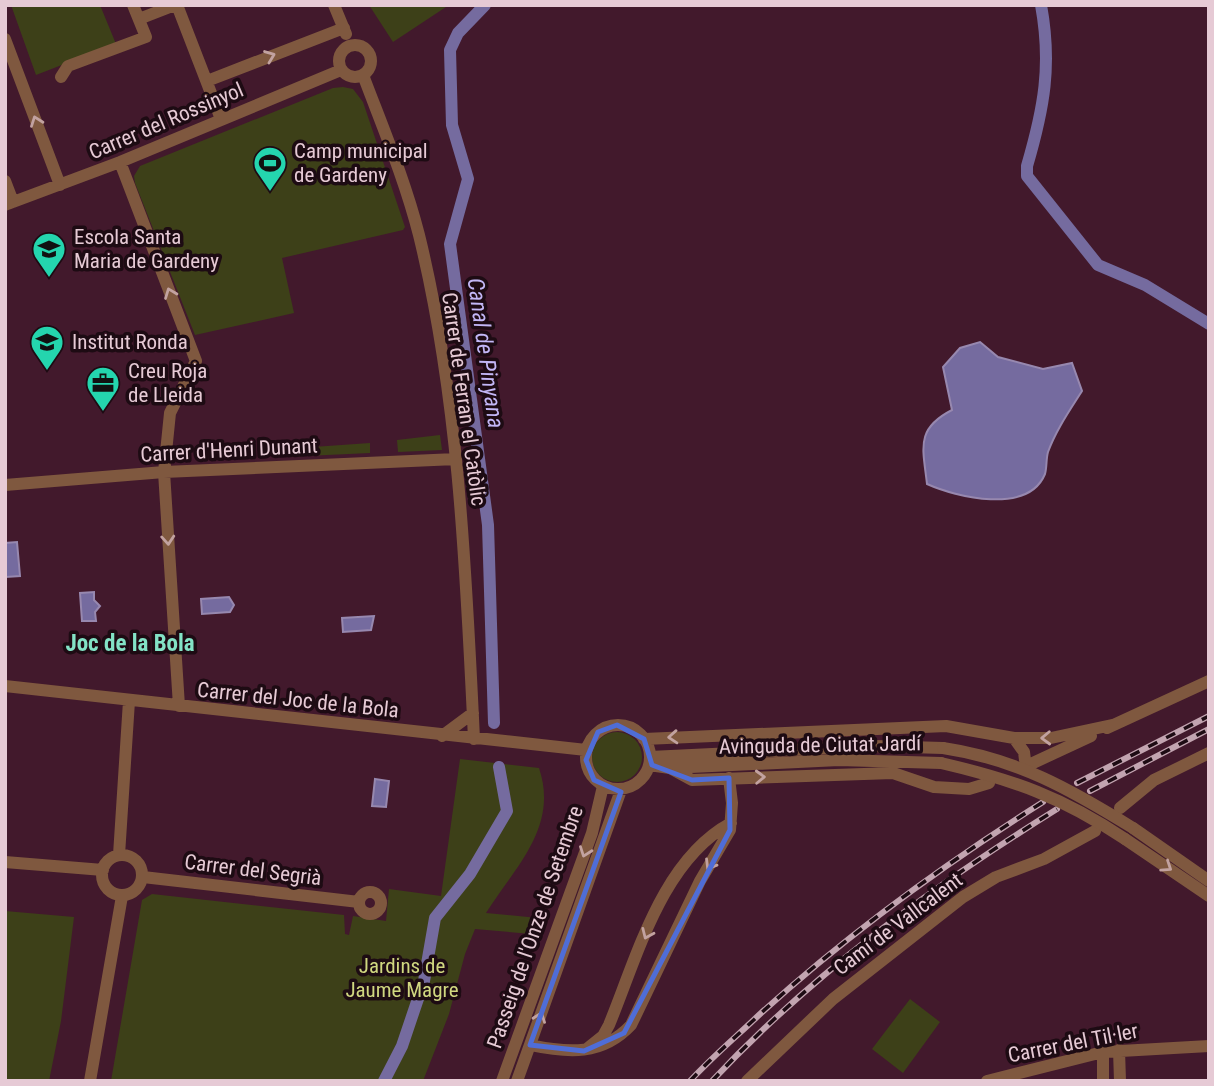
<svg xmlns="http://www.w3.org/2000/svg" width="1214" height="1086" viewBox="0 0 1214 1086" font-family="'Roboto Condensed',sans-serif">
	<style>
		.green { fill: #3d4018 }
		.water { fill: #756b9f; stroke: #9788af; stroke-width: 2 }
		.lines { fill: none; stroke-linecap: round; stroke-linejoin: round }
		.canal { stroke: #756b9f; stroke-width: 12 }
		.street { stroke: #7f583f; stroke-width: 12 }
		.rail-casing { stroke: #c2a4b0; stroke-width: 6 }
		.rail { stroke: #1d0b13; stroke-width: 3.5; stroke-dasharray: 10; stroke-linecap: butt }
		.street-bridge { stroke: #7f583f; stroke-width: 12 }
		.oneway { stroke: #c2a2a0 }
		.marked { fill: none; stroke: #4f6dd7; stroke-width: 5; stroke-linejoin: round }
		.labels { text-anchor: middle; stroke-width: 7; stroke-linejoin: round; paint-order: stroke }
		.street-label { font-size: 21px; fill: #e6cad5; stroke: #1d0b13 }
		.poi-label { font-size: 21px; fill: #e6cad5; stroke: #1d0b13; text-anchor: start }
		.park-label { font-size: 21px; fill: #d0d780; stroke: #1d0b13 }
		.water-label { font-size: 23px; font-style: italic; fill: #c3b7f6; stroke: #1d0b13 }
		.neighbourhood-label { font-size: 23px; font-weight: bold; fill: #83e3c6; stroke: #1d0b13 }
	</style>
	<rect width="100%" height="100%" fill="#42192c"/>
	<path class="green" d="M11,5H100L116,44L36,75Z
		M369,5H449L393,42Z
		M343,87L353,89L363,102L405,227L403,230L282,258L294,313L195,335L135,183L134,176L140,166L333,88Z
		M440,435L442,450L398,452L397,440Z
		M370,443V453L284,457V452L313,451V447Z
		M592 757a25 25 0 1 1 50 0a25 25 0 1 1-50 0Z
		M460,759L539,768C559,827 515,867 486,913L538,918L532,934L475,929L465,954L449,1014L423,1081H111L142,900L152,894L344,915L345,934L349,935L353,916L386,921L389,889L441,896Z
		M5,911L74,917L61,1021L49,1081H5Z
		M910,999L940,1022L903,1073L872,1049Z"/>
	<path class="water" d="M980,342L998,357L1043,369L1072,363L1082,391C1070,410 1056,430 1048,452C1046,459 1047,467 1045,474C1028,515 956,497 927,484C923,448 915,429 952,410L943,367L960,348Z
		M17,542L20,576L6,577L5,543Z
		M94,592V600L100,606L95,612L96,621H82L80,593Z
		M229,597L234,605L230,612L202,614L201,599Z
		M374,616L371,630L343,632L342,618Z
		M375,779L389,781L386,807L372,806Z"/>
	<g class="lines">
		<path class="canal" d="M485,5L458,33L450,50L452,125L468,179L450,244L488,525L494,723
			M1041,5C1052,65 1044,108 1027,166V176L1098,265L1145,285L1209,324
			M384,1081L402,1046L424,981L435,918L470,874L507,811L499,767"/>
		<path class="street" d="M177,5L221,119
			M334,5L346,34
			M139,19L175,5
			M5,39L60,185
			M339 61a16 16 0 1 1 32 0a16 16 0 1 1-32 0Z
			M363,75C383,128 405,180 419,235C459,398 466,572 474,739
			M61,77L68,66L146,37L133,5
			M207,81L344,28
			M120,162L196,361L170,413L164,472L179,706
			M5,181L13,202
			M5,205L120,162L341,70
			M5,485L164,472L456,459
			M5,686L586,750
			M586 757a32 32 0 1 1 64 0a32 32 0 1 1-64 0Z
			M1107,728L1209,681
			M442,736L473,713
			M1014,738L1024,752L1025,760
			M644,739L946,726L1014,738H1051L1112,725
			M650,757L874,746L943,748
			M1033,763L1091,736
			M649,765L670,768L839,760L941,763
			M670,768L692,780L893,773L934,787L969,789L989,783
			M1120,808L1154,780L1209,753
			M1133,828L1209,881
			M1125,839L1209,896
			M102 875a20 20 0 1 1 40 0a20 20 0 1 1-40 0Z
			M119,855L129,701
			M5,862L103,870
			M143,877L359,902
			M359 903a11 11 0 1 1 22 0a11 11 0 1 1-22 0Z
			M530,1045C568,1053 602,1056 631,1025L700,881L730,830L732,803L729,778
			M588,1048L603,1036L609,1025C637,957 662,860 731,823
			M1119,1050L1120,1081
			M1103,1052V1081
			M90,1081L122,896
			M502,1081L592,833L603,786
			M517,1081L621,790
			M747,1081L833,999L963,897L996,877L1044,859L1095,831
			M987,1081L1103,1052L1209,1046"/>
		<defs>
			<path id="rail" d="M1077,783L1209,716
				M1090,791L1209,729
				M690,1081C712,1057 737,1036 760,1014C848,934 943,865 1043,802
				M712,1081C813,973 932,887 1057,809"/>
		</defs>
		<use href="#rail" class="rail-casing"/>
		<use href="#rail" class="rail"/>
		<path class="street-bridge" d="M943,748C1017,759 1070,789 1133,828
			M941,763C1014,780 1062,797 1125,839"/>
	</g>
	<defs><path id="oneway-chevron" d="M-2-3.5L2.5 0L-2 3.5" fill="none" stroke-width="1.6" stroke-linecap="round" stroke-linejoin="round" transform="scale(1.75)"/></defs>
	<g class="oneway">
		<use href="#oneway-chevron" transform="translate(270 56) rotate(-21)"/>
		<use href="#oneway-chevron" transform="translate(36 121) rotate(-110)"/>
		<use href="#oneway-chevron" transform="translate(170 293) rotate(-111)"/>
		<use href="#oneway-chevron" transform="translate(168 540) rotate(86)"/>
		<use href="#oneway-chevron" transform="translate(673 737) rotate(176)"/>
		<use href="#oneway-chevron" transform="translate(1046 738) rotate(178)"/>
		<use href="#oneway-chevron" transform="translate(760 777) rotate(-2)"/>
		<use href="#oneway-chevron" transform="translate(585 852) rotate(110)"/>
		<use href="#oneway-chevron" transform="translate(710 865) rotate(121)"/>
		<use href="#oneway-chevron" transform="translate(1167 867) rotate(34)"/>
		<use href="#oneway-chevron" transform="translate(647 934) rotate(114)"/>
		<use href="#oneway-chevron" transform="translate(540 1017) rotate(-70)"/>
	</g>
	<path class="marked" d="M617,725L644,739L652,765L692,780L729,778L730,830L624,1033L584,1051L530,1045L621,792L594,780L586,760L598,732Z"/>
	<defs>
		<symbol id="stadium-pin" viewBox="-11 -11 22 30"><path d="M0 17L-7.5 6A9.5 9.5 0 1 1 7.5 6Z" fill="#24d5ae" stroke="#1d0b13"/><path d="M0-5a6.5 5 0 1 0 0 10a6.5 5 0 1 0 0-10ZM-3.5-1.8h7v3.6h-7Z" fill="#111"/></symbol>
		<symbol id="school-pin" viewBox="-11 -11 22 30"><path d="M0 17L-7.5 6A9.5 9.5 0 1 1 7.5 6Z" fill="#24d5ae" stroke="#1d0b13"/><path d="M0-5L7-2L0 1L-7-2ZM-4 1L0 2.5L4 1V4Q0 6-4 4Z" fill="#111"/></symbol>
		<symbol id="office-pin" viewBox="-11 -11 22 30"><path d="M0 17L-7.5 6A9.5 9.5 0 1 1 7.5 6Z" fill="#24d5ae" stroke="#1d0b13"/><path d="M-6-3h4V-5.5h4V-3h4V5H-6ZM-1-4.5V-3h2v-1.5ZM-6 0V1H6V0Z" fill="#111"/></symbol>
	</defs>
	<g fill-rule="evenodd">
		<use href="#stadium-pin" x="251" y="144" width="38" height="52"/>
		<use href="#school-pin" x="30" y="230" width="38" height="52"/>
		<use href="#school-pin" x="28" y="323" width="38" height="52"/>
		<use href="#office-pin" x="84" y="364" width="38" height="52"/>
	</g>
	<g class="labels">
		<g class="street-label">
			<text transform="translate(166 121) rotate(-23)" y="7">Carrer del Rossinyol</text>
			<text transform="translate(464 399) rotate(82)" y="7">Carrer de Ferran el Catòlic</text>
			<text transform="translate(229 450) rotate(-3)" y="7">Carrer d'Henri Dunant</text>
			<text transform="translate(298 700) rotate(6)" y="7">Carrer del Joc de la Bola</text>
			<text transform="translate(820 745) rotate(-1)" y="7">Avinguda de Ciutat Jardí</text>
			<text transform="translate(253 870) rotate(7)" y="7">Carrer del Segrià</text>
			<text transform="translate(898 924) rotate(-37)" y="7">Camí de Vallcalent</text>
			<text transform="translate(535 927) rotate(-71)" y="7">Passeig de l'Onze de Setembre</text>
			<text transform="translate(1073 1043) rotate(-11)" y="7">Carrer del Til·ler</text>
		</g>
		<g class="poi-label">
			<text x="294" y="158">Camp municipal<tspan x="294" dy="24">de Gardeny</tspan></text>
			<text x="74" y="244">Escola Santa<tspan x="74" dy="24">Maria de Gardeny</tspan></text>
			<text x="72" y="349">Institut Ronda</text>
			<text x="128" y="378">Creu Roja<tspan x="128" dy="24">de Lleida</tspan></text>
		</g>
		<g class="park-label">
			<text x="402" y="973">Jardins de<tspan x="402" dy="24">Jaume Magre</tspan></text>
		</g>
		<g class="water-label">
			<text transform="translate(486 353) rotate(82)" y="8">Canal de Pinyana</text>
		</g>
		<g class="neighbourhood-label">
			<text x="130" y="651">Joc de la Bola</text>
		</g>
	</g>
	<rect width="1214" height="1086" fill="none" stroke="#e6cad5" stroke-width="14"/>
</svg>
